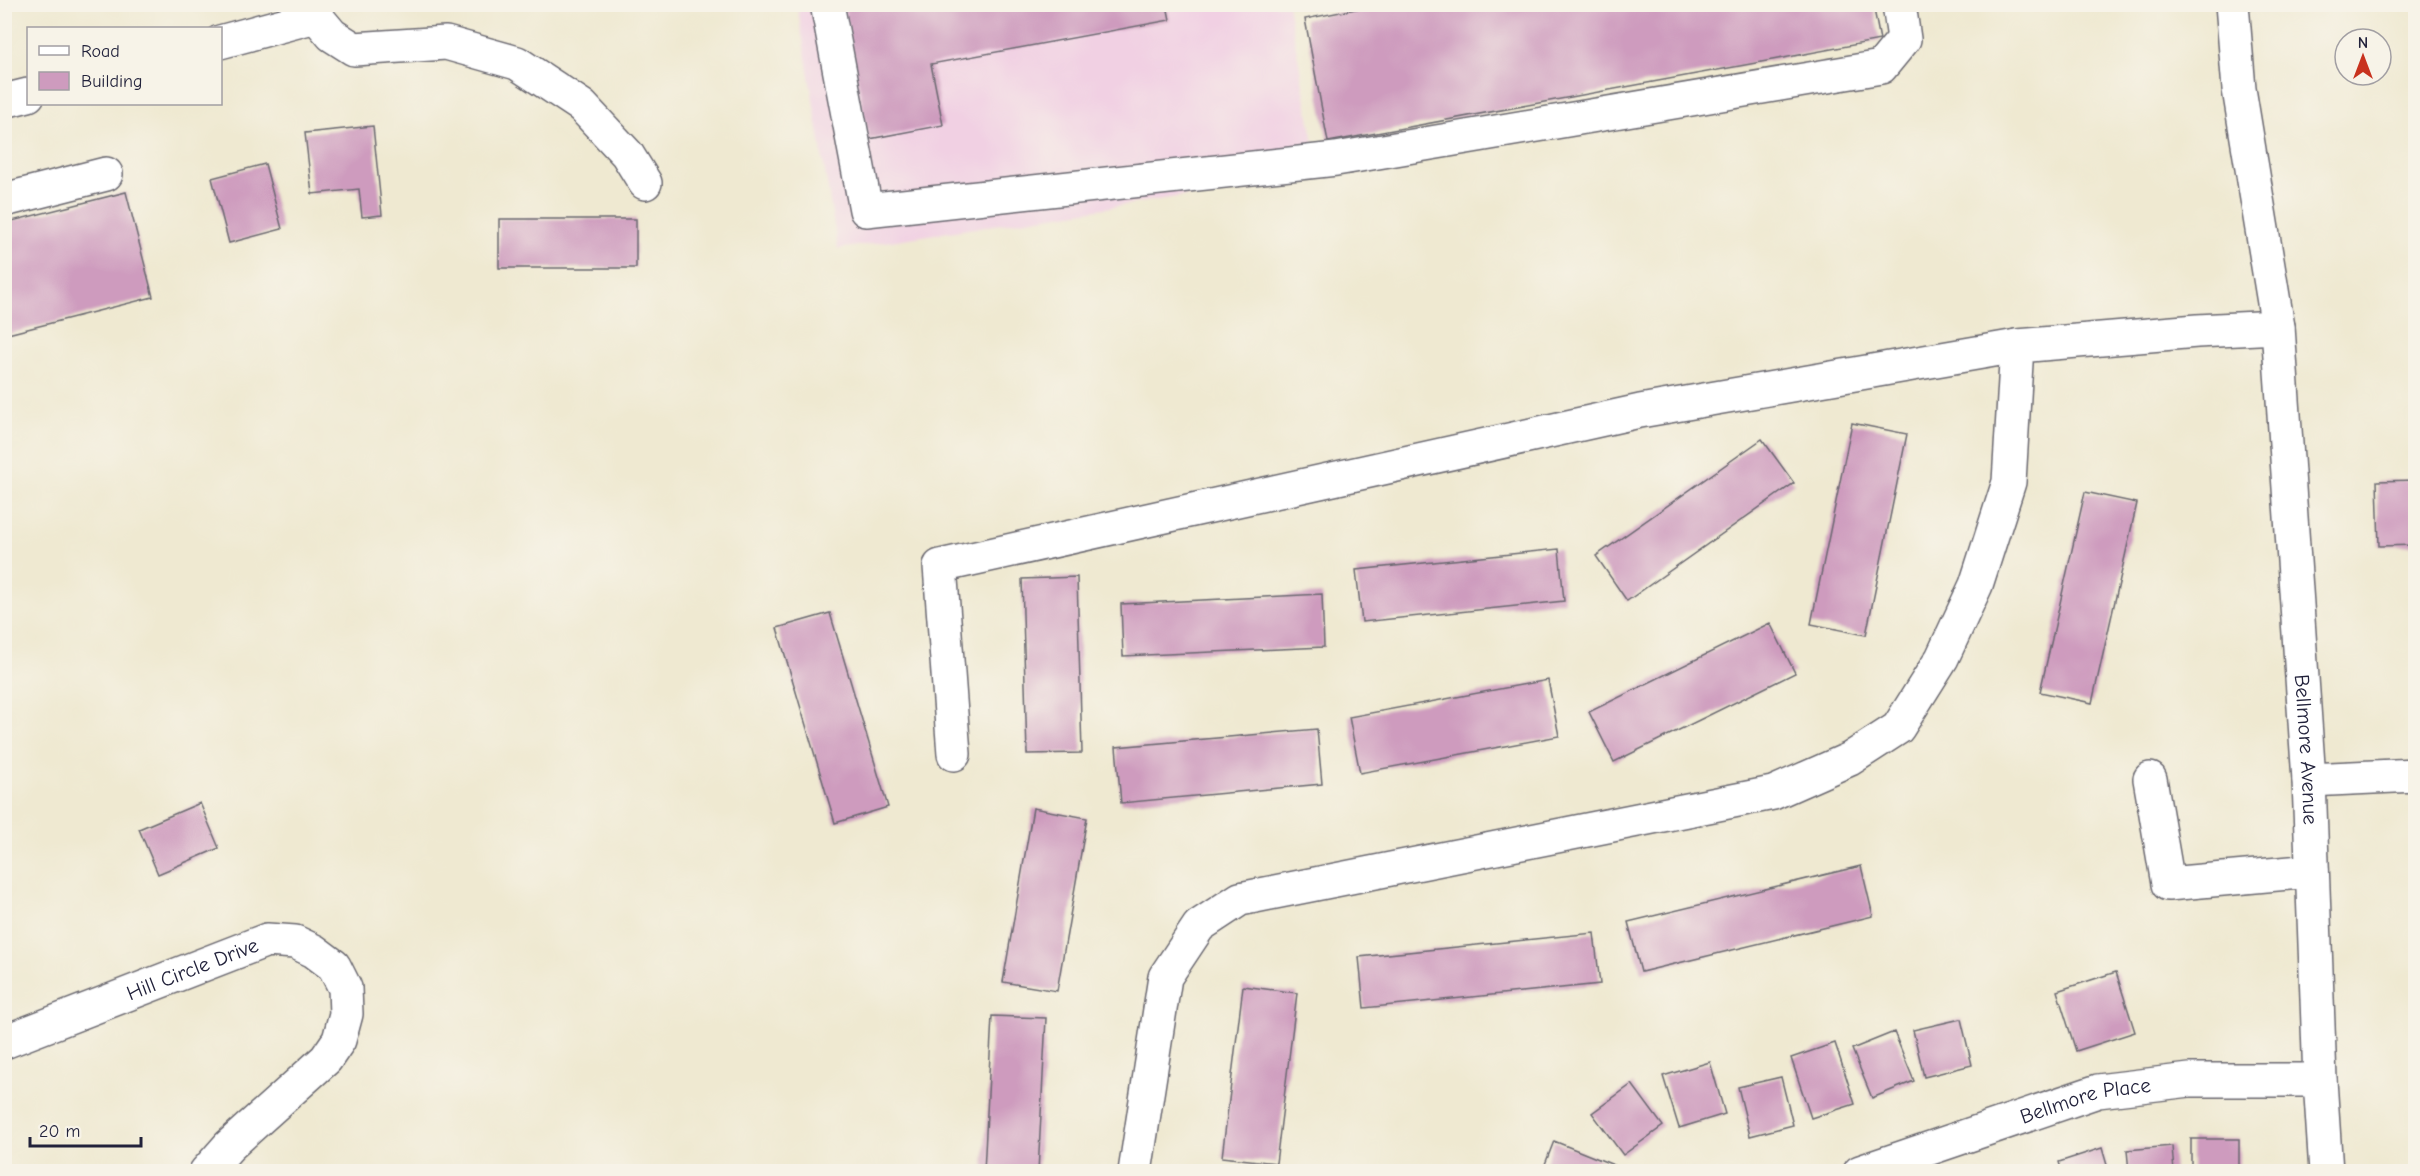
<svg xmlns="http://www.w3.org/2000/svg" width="2420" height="1176" viewBox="0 0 2420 1176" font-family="'Comic Neue',sans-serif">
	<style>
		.built { fill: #f1d0e3 }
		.building { fill: #ce9bbe }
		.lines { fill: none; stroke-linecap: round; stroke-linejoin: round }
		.minor-casing { stroke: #6a6870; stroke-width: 36 }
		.minor { stroke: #fff; stroke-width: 33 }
		.labels { text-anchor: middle; stroke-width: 6; stroke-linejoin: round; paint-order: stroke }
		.street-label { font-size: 21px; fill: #22223b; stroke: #f7f3e8 }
	</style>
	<rect width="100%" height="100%" fill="#f7f3e8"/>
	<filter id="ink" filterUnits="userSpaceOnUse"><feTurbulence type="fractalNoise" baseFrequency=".0167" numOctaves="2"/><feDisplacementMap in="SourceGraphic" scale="12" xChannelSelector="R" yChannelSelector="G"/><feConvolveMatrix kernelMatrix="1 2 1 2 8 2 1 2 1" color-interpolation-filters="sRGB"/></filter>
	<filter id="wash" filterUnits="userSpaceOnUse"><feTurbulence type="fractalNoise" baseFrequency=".008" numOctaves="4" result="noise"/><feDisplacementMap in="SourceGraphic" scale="24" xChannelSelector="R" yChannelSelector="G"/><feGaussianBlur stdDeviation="1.35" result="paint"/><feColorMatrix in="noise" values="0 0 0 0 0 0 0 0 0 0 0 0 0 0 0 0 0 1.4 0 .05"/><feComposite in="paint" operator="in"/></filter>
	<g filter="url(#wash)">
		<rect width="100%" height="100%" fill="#efe9d1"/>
		<path class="built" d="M797,5H1288L1320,175L838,249Z"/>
		<g id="blocks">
			<path class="building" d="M1360,4H1873L1880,40L1328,142L1305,19L1361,8Z
				M844,5H1167L1170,20L931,64L943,125L869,139Z
				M373,126L382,215L362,217L359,189L312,194L305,133Z
				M265,164L282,229L229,243L212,178Z
				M126,192L153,297L4,335V223Z
				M499,219H636V268H499Z
				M1852,423L1907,434L1866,635L1811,624Z
				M1762,439L1794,483L1627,601L1596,556Z
				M2416,480V545L2379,546L2377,481Z
				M2085,492L2137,503L2092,703L2040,692Z
				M1559,549L1564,601L1362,622L1356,570Z
				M1077,577L1082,753L1027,754L1022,579Z
				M1322,594L1324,647L1123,656L1121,604Z
				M830,613L888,807L835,823L777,628Z
				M1770,623L1795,673L1614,762L1589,712Z
				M1548,680L1559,736L1360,773L1349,717Z
				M1317,729L1322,784L1121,803L1116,747Z
				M200,803L219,848L158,874L139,829Z
				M1033,808L1087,818L1057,991L1003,982Z
				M1861,866L1873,916L1641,972L1628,922Z
				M1594,933L1600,984L1364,1008L1359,957Z
				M2116,972L2135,1032L2076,1051L2057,991Z
				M1243,986L1297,993L1276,1163L1222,1157Z
				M992,1016L1046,1018L1038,1172H984Z
				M1961,1019L1972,1065L1924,1077L1913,1030Z
				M1894,1032L1914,1081L1872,1098L1852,1049Z
				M1835,1043L1855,1104L1811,1118L1791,1058Z
				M1710,1062L1725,1114L1679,1128L1663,1076Z
				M1781,1077L1793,1125L1750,1136L1738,1087Z
				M1632,1084L1663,1126L1623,1155L1592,1113Z
				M2191,1139H2239V1172H2191Z
				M1554,1141L1616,1166L1613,1172H1542Z
				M2172,1146L2174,1172H2129L2127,1150Z
				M2102,1148L2109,1172H2062L2059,1162Z"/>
		</g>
	</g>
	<g filter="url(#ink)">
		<use href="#blocks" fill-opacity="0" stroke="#6a6870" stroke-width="1.5"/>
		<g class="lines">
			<defs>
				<g id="minor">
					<path d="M827,4L866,210L1336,159L1881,67L1904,39L1899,4"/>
					<path id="s1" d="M2232,4L2239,89L2278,327L2309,780L2320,1080L2326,1172"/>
					<path d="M316,16L332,35L354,49L446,43L517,63L582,106L627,154L645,183"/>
					<path d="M220,42L316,16"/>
					<path d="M4,101L28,95"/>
					<path d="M4,200L106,174"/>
					<path d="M954,754L940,566L1640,411L2017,346"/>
					<path d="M2150,779L2168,884L2312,871"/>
					<path d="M2309,780L2416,775"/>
					<path id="s2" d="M4,1042L267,940L295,942L314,951L334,966L345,988L346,1014L339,1040L326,1059L229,1146L206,1172"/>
					<path d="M1135,1172L1165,977L1199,926L1240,899L1773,793L1850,759L1898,728L1942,658L1976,585L2009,482L2017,346L2197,331L2278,327"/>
					<path id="s3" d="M1860,1172L2098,1091L2190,1080H2320"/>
				</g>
			</defs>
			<use href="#minor" class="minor-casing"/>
			<use href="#minor" class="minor"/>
		</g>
	</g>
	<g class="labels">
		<g class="street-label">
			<text dy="7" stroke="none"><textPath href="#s1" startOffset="750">Bellmore Avenue</textPath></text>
			<text dy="7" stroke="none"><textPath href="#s2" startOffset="202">Hill Circle Drive</textPath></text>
			<text dy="7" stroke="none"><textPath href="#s3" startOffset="237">Bellmore Place</textPath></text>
		</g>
	</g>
	<rect width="2420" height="1176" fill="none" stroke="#f7f3e8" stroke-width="24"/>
	<rect x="27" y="27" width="195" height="78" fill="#f7f3e8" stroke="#a29fa3" stroke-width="1.5"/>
	<rect x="39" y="46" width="30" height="9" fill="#ffffff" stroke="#a29fa3" stroke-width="1.5"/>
	<text x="81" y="57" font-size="18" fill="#22223b">Road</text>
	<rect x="39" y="72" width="30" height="18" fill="#ce9bbe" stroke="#a29fa3" stroke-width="1.5"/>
	<text x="81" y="87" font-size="18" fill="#22223b">Building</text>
	<g transform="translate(2363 57)"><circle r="28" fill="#f7f3e8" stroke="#a29fa3" stroke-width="1.5"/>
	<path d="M0-4.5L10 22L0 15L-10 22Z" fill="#c8321e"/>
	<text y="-9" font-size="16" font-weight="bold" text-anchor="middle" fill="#22223b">N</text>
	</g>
	<path d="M30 1137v9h111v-9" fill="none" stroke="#22223b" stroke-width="3"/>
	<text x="39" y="1137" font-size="18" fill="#22223b" stroke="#f7f3e8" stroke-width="4.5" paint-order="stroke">20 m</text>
</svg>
